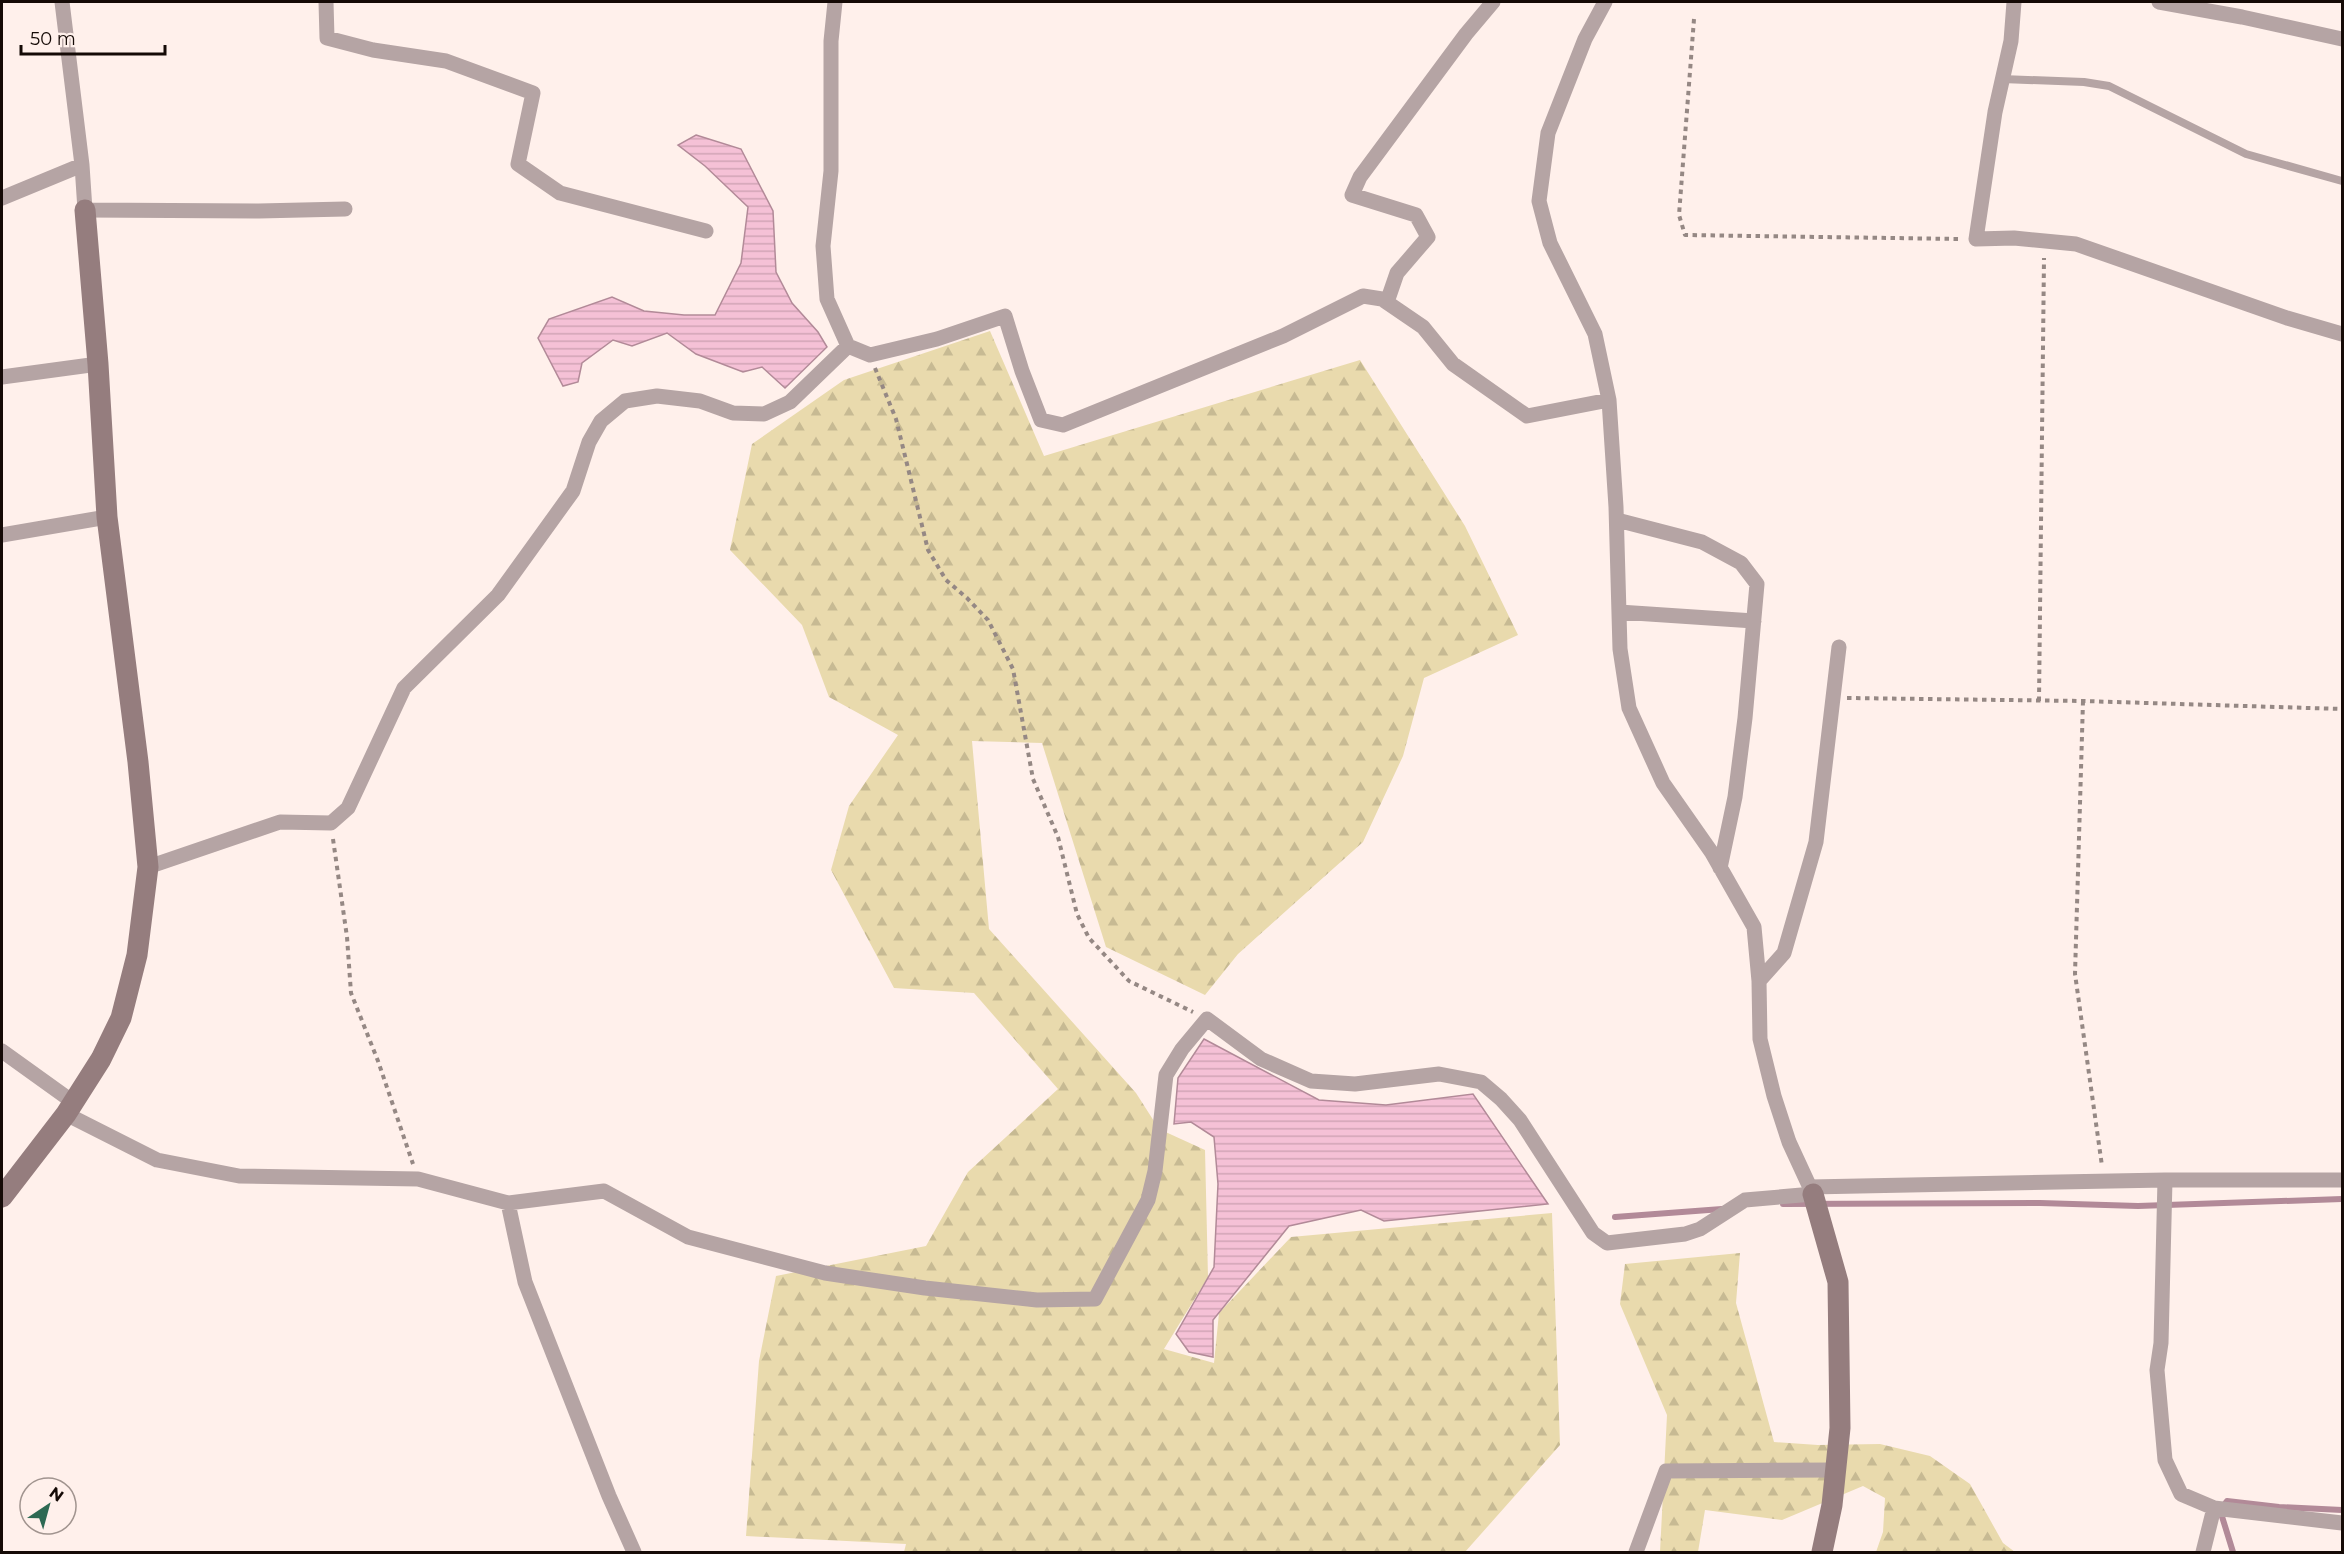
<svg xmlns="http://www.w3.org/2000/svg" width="2344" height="1554" viewBox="0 0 2344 1554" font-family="Montserrat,sans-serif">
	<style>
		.forest { fill: url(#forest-firs) }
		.water { fill: url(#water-rules); stroke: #b28a98; stroke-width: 1.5 }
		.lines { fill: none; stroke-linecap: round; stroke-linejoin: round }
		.stream { stroke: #b28a98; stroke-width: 6 }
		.path { stroke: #958884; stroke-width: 4; stroke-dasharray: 4.5 4.5; stroke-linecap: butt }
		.lane { stroke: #b5a4a4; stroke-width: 8 }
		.street { stroke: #b5a4a4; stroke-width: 15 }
		.secondary { stroke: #957d7e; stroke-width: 21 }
	</style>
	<defs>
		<pattern id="forest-firs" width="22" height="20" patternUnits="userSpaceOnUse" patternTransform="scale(1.5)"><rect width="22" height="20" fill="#e9daad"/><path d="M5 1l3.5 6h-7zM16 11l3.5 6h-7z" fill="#c7ba93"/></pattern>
		<pattern id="water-rules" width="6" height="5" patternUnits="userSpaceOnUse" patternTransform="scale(1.5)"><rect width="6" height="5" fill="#f5c1d6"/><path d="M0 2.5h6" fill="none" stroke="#d1a4b6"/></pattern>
	</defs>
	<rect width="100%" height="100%" fill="#fff0eb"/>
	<path class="forest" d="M990,331L1044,456L1360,360L1465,526L1518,635L1424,678L1403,756L1363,842L1238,954L1205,995L1106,947L1042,743L972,741L989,929L1136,1093L1159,1129L1205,1150L1208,1277L1164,1349L1214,1363L1219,1313L1291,1237L1552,1213L1560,1445L1465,1552H904L906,1544L746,1536L759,1361L776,1276L926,1246L968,1172L1058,1089L974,993L894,988L831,870L849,806L898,735L829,697L802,625L730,550L752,444L844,380Z
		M1740,1253L1736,1303L1774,1442L1818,1445L1880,1444L1930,1456L1970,1484L2003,1543L2015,1552H1876L1883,1532L1885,1498L1863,1486L1782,1520L1705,1510L1698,1552H1660L1667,1415L1620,1304L1625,1264Z"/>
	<path class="water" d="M696,135L741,149L773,211L776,272L792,303L818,332L827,347L785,388L762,367L743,372L696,354L667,333L632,346L613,340L582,363L578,382L563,386L538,338L549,319L612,297L644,311L684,315H715L741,263L748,207L705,166L678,145Z
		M1204,1039L1319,1100L1386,1105L1473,1094L1548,1204L1384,1221L1361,1210L1289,1226L1213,1320V1357L1189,1352L1176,1334L1214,1267L1218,1184L1214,1137L1191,1122L1174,1124L1178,1078Z"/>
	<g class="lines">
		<path class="stream" d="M1783,1204L2040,1203L2138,1206L2342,1199
			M1615,1217L1722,1209
			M2233,1552L2220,1510L2227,1501L2279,1507L2342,1510"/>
		<path class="path" d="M1694,19L1679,215L1685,235L1960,239
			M875,368L896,419L928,550L946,580L967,598L988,620L1013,669L1033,779L1058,837L1077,914L1089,938L1129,981L1193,1012
			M1847,698L2083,701L2342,709
			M2039,701L2044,258
			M2083,701L2075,974L2102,1166
			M333,839L347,937L351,993L378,1061L413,1164"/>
		<path class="lane" d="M2002,79L2084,82L2109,86L2246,154L2342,181"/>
		<path class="street" d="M62,2L82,165L85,210L259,211L345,209
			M326,2L327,38L373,50L446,61L533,93L518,164L560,193L706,231
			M835,2L831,41V171L823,246L827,299L848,346L870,355L937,339L1005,316L1022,371L1041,420L1063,425L1283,336L1363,296L1382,299L1423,327L1453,364L1527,416L1609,400
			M2014,2L2011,41L1995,112L1976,239L2014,238L2076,244L2287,318L2342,334
			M2159,2L2242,17L2342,39
			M2,198L82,165
			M1387,302L1397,273L1428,237L1416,215L1352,195L1360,177L1466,34L1493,2
			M2,377L98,364
			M1617,520L1702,542L1741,563L1757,584L1745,718L1735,797L1720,868
			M2,535L107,517
			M1619,612L1754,621
			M148,867L280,822L331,823L348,808L404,688L498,595L573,491L589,442L601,421L625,401L657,396L700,401L733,413L764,414L790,402L848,346
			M1759,981L1784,953L1816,842L1839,647
			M2,1051L73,1102
			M66,1114L157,1160L239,1176L418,1179L508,1203L604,1191L688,1237L825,1273L925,1288L1037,1300L1095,1299L1148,1200L1155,1171L1166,1075L1182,1049L1207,1019L1261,1059L1311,1081L1355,1084L1439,1074L1481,1082L1501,1099L1520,1120L1593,1233L1607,1243L1685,1234L1700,1229L1745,1200L1813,1194L1789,1142L1774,1096L1760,1039L1759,981L1754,927L1712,853L1663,783L1629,708L1620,649L1616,507L1609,400L1595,334L1550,243L1539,201L1548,133L1585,39L1605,2
			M2165,1180L2161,1343L2157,1370L2165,1460L2181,1494L2214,1508L2342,1523
			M1810,1187L2165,1180H2342
			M508,1203L525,1282L609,1496L634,1552
			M1636,1552L1666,1471L1835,1470
			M2203,1552L2214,1508"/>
		<path class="secondary" d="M1813,1194L1838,1282L1840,1428L1832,1505L1822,1552
			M2,1197L66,1114L101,1059L121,1018L137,955L148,867L138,762L107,517L98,364L85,210"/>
	</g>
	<rect width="2344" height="1554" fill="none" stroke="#150a06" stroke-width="6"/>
	<g transform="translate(48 1506) rotate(36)"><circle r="28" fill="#fff0eb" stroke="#a1948f" stroke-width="1.5"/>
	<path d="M0-4.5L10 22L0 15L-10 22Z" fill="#2d6953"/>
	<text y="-9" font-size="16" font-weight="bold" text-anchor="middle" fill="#150a06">N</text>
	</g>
	<path d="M21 45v9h144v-9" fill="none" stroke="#150a06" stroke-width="3"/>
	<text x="30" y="45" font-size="18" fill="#150a06" stroke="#fff0eb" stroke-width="4.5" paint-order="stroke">50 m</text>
</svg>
